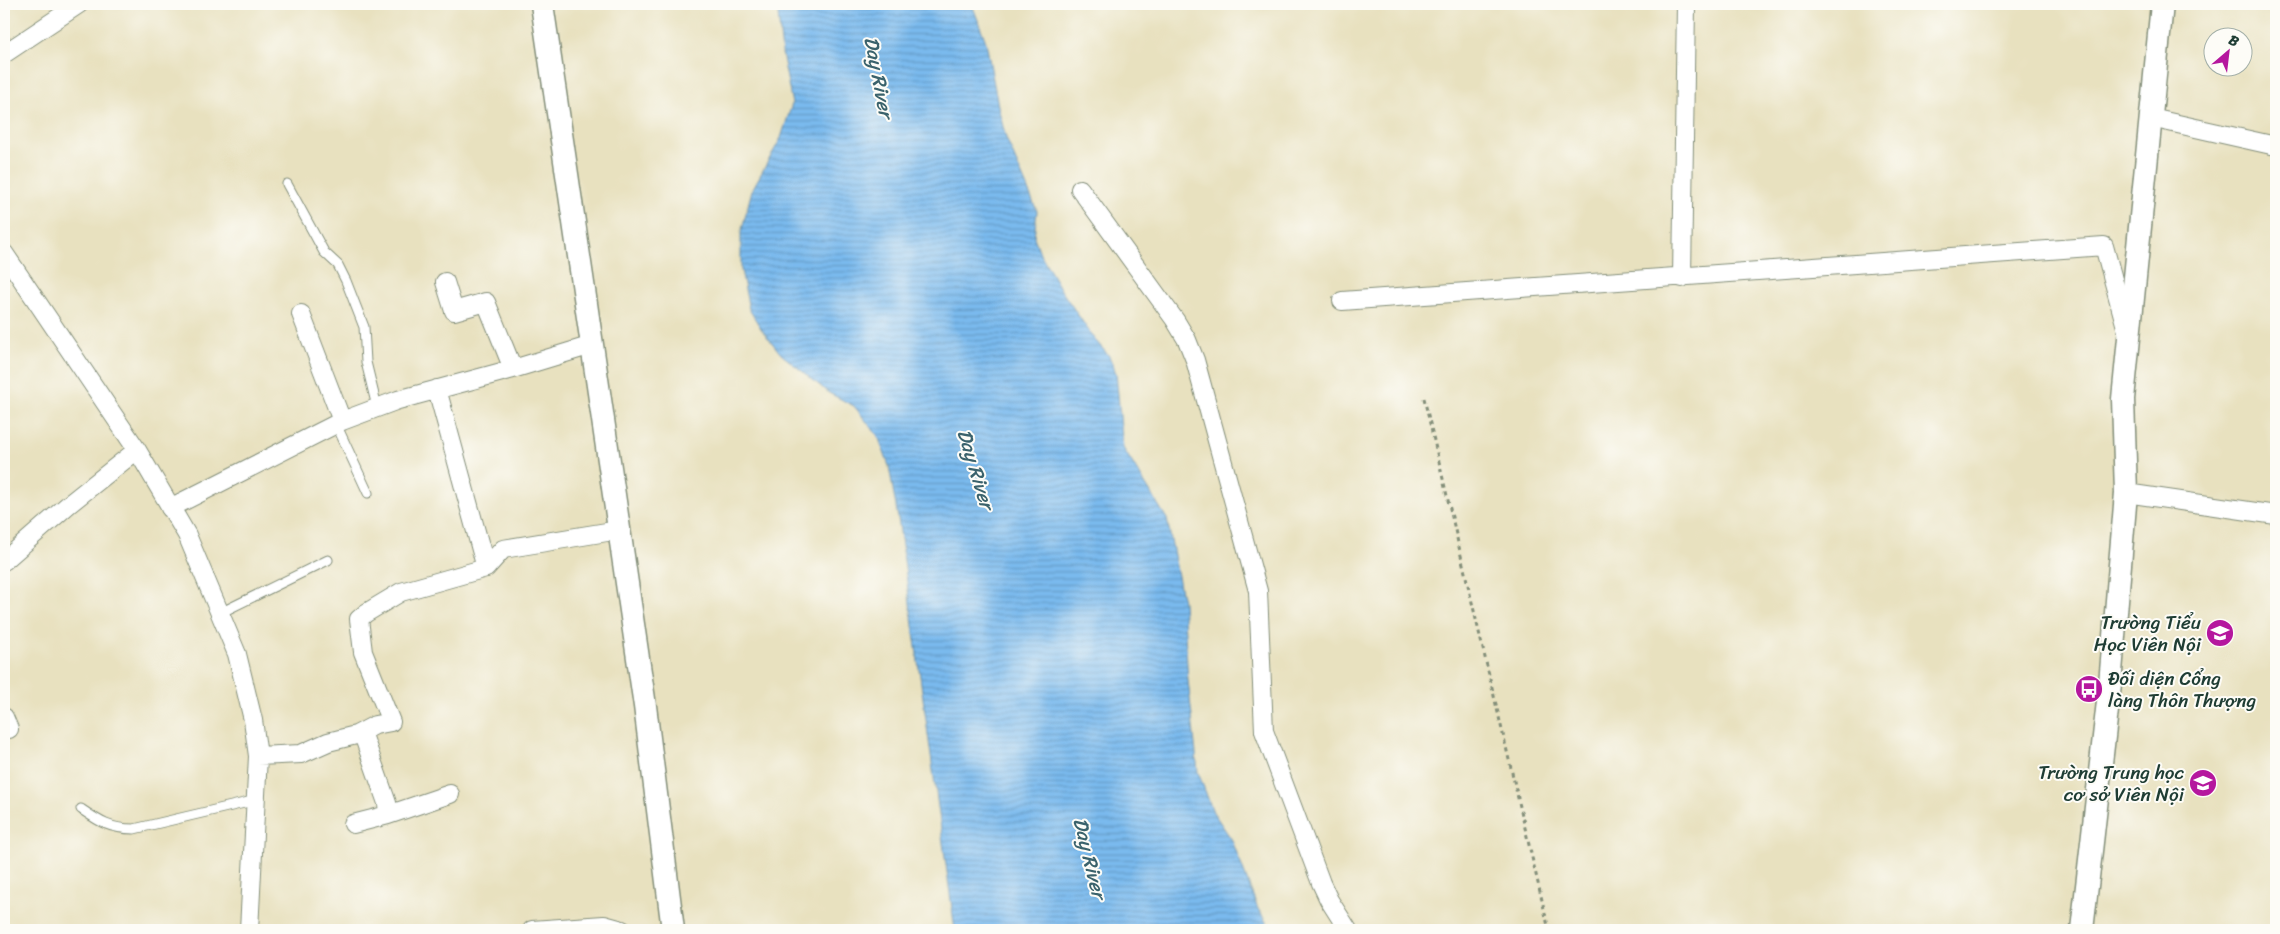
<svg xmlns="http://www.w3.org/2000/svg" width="2280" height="934" viewBox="0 0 2280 934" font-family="Sriracha,sans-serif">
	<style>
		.water { fill: url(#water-rules); stroke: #4c7c91 }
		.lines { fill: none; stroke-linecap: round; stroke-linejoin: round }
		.service-casing { stroke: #848f7a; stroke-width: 11 }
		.minor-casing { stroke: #848f7a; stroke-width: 20 }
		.tertiary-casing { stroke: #848f7a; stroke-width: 25 }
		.path { stroke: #848f7a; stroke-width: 3; stroke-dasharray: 4 4; stroke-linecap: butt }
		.service { stroke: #fff; stroke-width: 9 }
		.minor { stroke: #fff; stroke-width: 18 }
		.tertiary { stroke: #fff; stroke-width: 22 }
		.labels { text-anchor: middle; stroke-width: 4; stroke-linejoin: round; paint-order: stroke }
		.poi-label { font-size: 19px; fill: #1f3d34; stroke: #fdfcf7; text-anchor: end }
		.water-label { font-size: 20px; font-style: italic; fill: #3a626c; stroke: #fdfcf7 }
	</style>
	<defs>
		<pattern id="water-rules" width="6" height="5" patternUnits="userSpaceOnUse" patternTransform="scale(1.25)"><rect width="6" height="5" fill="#7abaee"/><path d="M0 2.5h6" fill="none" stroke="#6398c2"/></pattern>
	</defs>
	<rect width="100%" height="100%" fill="#fdfcf7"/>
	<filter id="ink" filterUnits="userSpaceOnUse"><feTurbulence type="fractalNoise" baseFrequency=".02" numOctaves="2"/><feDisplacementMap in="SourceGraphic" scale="10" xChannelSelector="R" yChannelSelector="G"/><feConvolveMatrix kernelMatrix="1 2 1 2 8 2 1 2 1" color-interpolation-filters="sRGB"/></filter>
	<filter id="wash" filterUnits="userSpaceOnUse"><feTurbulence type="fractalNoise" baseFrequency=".0096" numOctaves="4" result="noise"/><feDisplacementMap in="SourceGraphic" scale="20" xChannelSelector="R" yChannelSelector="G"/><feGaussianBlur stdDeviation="1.12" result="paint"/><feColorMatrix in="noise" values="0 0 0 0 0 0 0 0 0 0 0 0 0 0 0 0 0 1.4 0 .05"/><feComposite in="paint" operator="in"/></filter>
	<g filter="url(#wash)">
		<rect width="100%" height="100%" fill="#e8e1bf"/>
		<path class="water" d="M777,4H972L986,42L999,111L1006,138L1037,211L1034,237L1040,253L1061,290L1095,340L1109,356L1116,373L1123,448L1167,519L1183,602L1188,680L1198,772L1213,812L1232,840L1258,909L1271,930H955L899,524L889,466L878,436L854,406L829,393L781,354L762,330L749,309L741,270V233L752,190L781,138L792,104L782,53Z"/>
	</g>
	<g filter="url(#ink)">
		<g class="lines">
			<defs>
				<path id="service" d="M287,184L324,252L338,265L346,281L364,327L366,362L377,407
					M336,424L368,493
					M220,613L328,560
					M81,809C100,822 110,829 134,829L257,800"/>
				<path id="minor" d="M4,54L79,4
					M2151,118L2276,146
					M1080,189L1175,320L1187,340L1195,360L1258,591L1264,731L1321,883L1329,900L1348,930
					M4,253L137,450L187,535L237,654L253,720L258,756L249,930
					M1682,278L1686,4
					M445,282L454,311L486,302L513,369
					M1342,301L2104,246L2127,331
					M301,314L342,421
					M437,389L486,568
					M2126,493L2276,515
					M170,508L342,421L398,400L513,369L592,345
					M4,561L68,505L137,450
					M4,717L9,729
					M258,756L301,754L328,742L356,735L375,725L391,722L363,652L359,619L366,613L401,592L486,568L503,549L619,530
					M388,815L450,794
					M353,824L388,815L387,803L362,732
					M532,930L604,925L622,930"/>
				<path id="tertiary" d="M542,4L645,706L673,930
					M2082,930L2110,684L2126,493L2123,399L2162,4"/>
			</defs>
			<use href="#service" class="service-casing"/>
			<use href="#minor" class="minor-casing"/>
			<use href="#tertiary" class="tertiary-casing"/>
			<path class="path" d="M1424,398L1549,930"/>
			<use href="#service" class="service"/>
			<use href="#minor" class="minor"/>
			<use href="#tertiary" class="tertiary"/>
		</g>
	</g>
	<defs>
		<symbol id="school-disc" viewBox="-11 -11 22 22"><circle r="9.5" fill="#b5179e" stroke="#fdfcf7"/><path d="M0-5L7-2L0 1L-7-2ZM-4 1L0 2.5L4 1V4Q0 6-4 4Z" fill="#fff"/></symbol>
		<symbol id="bus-disc" viewBox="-11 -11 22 22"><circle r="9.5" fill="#b5179e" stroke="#fdfcf7"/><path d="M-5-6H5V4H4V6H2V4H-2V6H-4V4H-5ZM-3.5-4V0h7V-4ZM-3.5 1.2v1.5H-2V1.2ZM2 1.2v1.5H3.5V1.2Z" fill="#fff"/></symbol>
	</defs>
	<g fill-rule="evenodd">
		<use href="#school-disc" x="2204" y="617" width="32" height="32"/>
		<use href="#bus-disc" x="2073" y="673" width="32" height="32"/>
		<use href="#school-disc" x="2187" y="767" width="32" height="32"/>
	</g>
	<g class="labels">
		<g class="poi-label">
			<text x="2201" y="629">Trường Tiểu<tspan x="2201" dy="22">Học Viên Nội</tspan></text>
			<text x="2108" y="685" text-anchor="start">Đối diện Cổng<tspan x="2108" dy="22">làng Thôn Thượng</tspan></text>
			<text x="2184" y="779">Trường Trung học<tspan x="2184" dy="22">cơ sở Viên Nội</tspan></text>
		</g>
		<g class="water-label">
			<text transform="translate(879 77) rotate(79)" y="7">Day River</text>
			<text transform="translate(976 469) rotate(73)" y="7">Day River</text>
			<text transform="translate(1090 858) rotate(76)" y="7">Day River</text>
		</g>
	</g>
	<rect width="2280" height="934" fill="none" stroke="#fdfcf7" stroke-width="20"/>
	<g transform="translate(2228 52) rotate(28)"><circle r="24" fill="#fdfcf7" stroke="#a4b0a9"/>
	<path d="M0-4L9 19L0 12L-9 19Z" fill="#b5179e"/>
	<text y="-8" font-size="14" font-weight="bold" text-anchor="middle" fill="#1f3d34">B</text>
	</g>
</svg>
